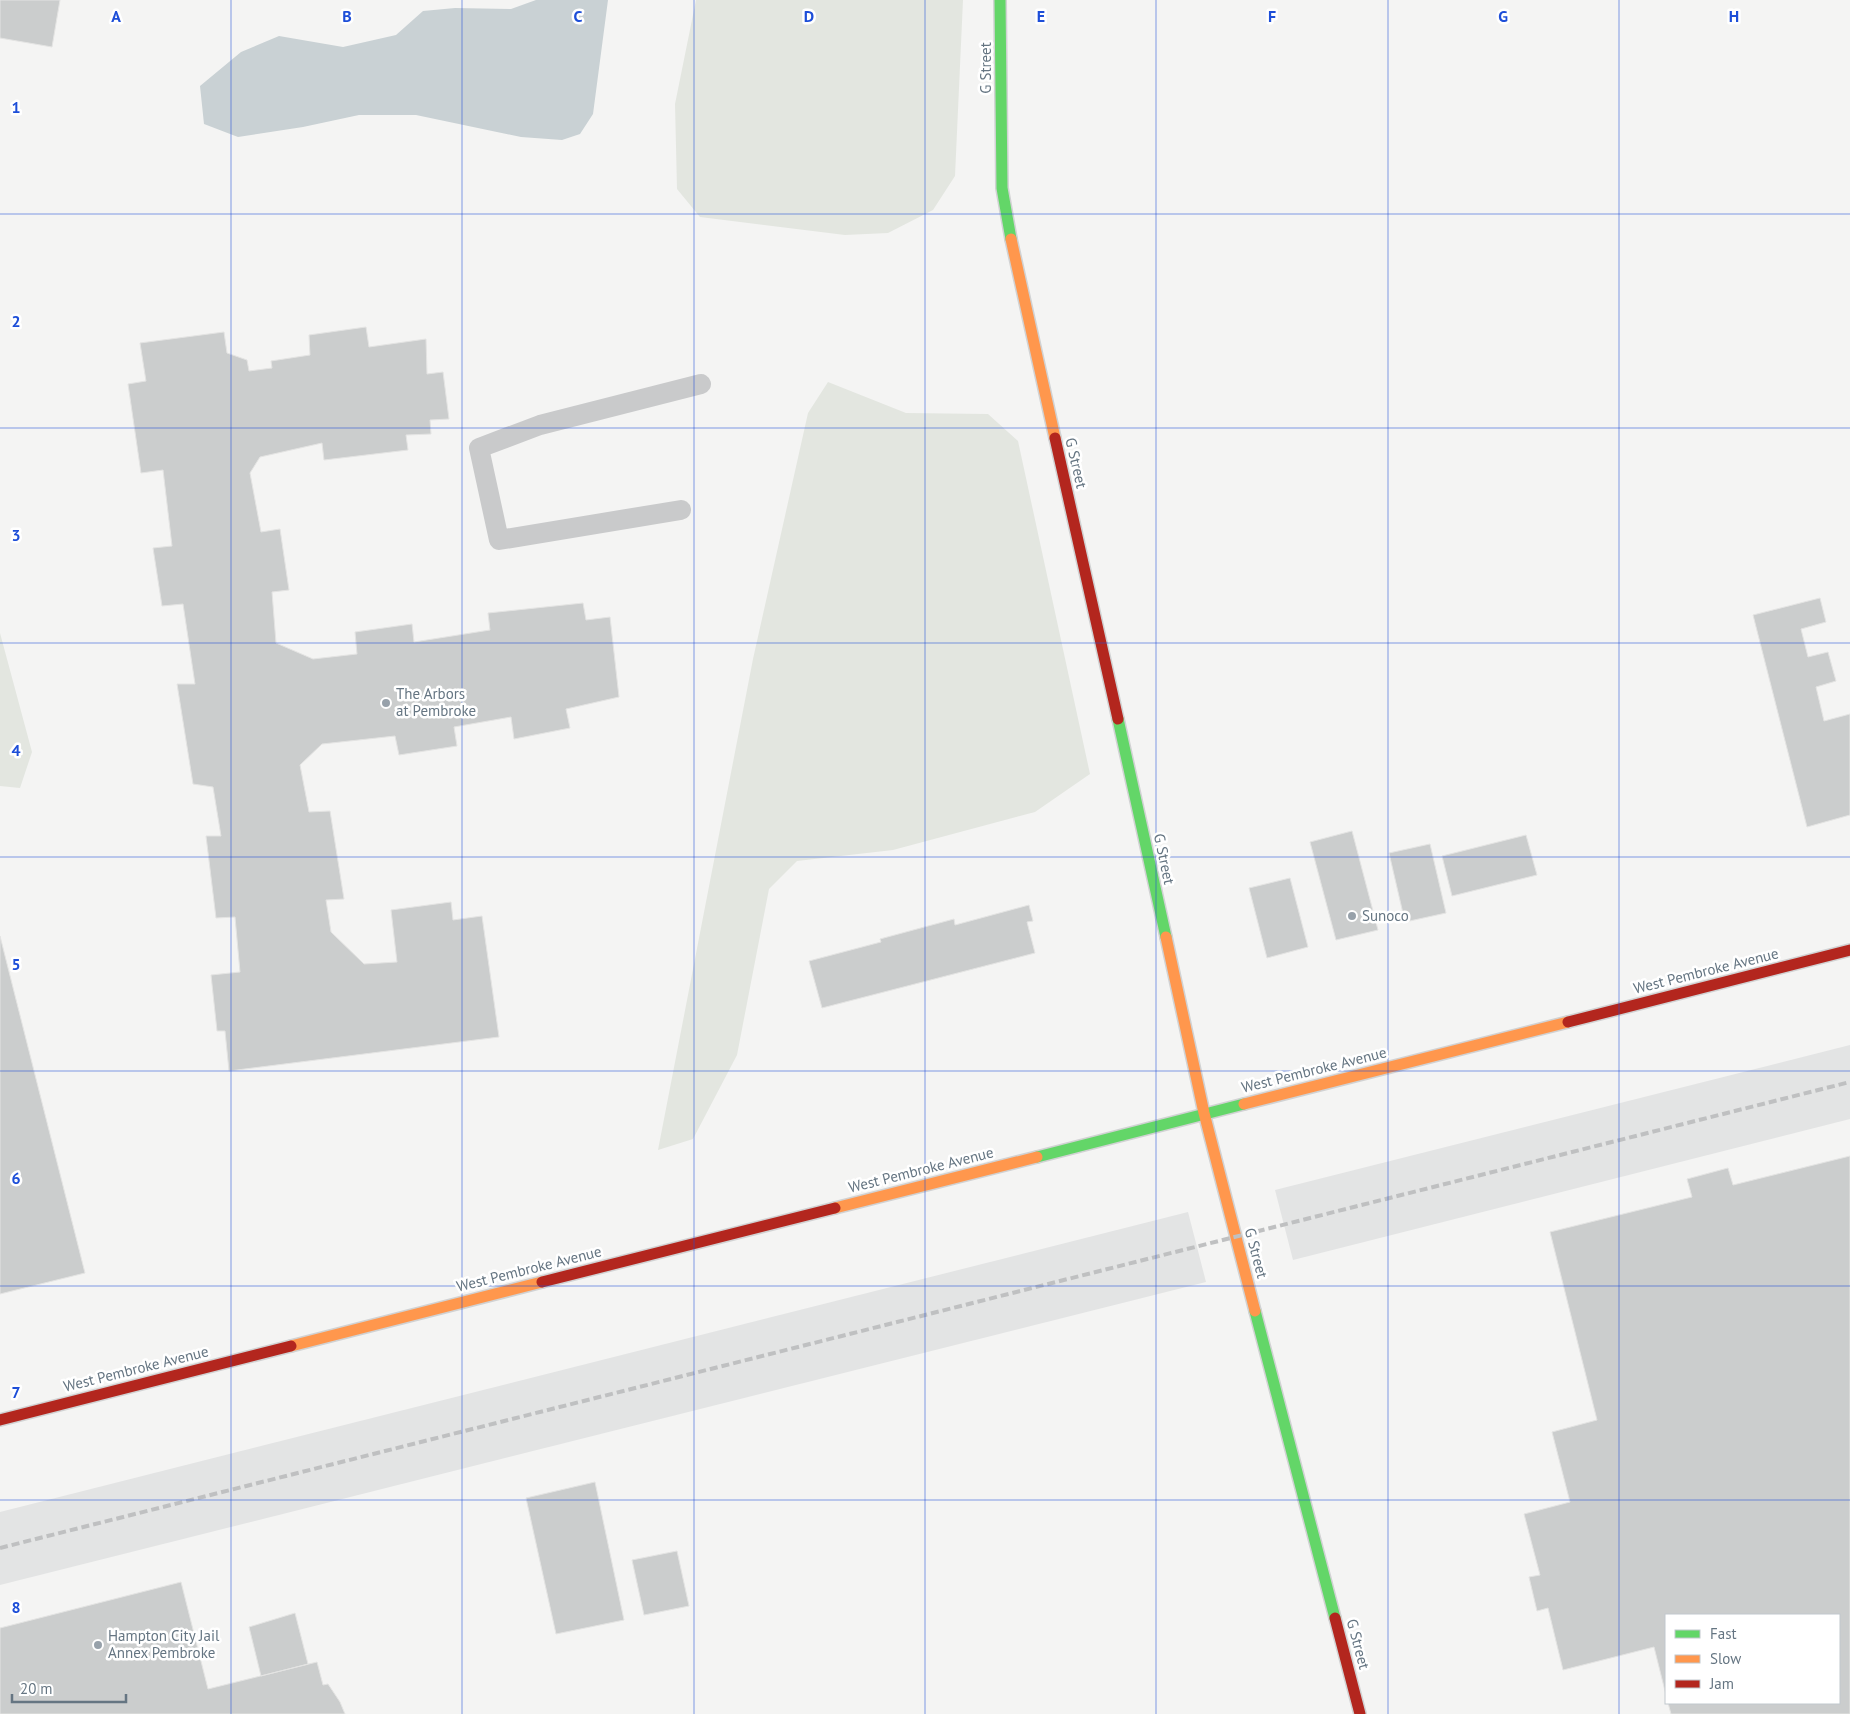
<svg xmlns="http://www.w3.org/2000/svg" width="1850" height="1714" viewBox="0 0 1850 1714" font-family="'PT Sans',sans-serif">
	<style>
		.built { fill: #e3e4e4 }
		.green { fill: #e3e6e0 }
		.water { fill: #c9d1d4 }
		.building { fill: #cbcdcd; stroke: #e4e4e3 }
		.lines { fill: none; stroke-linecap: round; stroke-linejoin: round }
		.fast-casing { stroke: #d1d2d3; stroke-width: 14 }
		.slow-casing { stroke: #d1d2d3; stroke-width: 14 }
		.jam-casing { stroke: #d1d2d3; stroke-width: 14 }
		.lane { stroke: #c9cacb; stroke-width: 20 }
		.fast { stroke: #63d668; stroke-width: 11 }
		.slow { stroke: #ff974d; stroke-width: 11 }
		.jam { stroke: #b3261e; stroke-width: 11 }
		.rail { stroke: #bfc0c1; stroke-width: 4; stroke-dasharray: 8 4; stroke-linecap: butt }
		.grid { fill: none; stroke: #1d4ed8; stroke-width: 1; stroke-opacity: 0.55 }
		.poi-dot { fill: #97a1aa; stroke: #fff; stroke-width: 2 }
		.labels { text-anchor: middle; stroke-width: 5; stroke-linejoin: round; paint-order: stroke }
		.street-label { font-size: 15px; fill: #657582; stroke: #fff }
		.poi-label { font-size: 15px; fill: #657582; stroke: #fff; text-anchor: start }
		.grid-label { font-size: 16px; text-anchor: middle; font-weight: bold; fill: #1d4ed8; stroke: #fff; stroke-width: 5; stroke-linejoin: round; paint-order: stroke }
	</style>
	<rect width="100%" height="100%" fill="#f4f4f3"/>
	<path class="built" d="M1850,1045V1119L1293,1260L1275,1190Z
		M1188,1212L1206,1282L0,1585V1512Z"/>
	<path class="green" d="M696,0H963L955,176L933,210L888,233L845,235L700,217L677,189L675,104Z
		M828,382L906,413L988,414L1018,441L1090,774L1035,812L893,850L797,861L769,889L737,1055L693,1139L658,1150L753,659L808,413Z
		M0,633L32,752L20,788L0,786Z"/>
	<path class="water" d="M536,0H608L593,114L580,134L562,140L521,137L416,115H359L303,127L238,137L204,124L200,86L241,52L279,36L343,47L396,35L423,11L455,8L511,9Z"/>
	<path class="building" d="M0,0H60L52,47L0,38Z
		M366,327L369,347L426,339L427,374L443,372L449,419L430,420L431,434L406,435L408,450L324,460L322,443L260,457L250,473L261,532L280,529L289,590L272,592L276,643L313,659L357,654L355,632L412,624L414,642L490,630L488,613L583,603L586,620L610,617L619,697L566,709L570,728L514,739L511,717L454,727L457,746L399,755L395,736L322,744L300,765L309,812L330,811L344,899L326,900L331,932L364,964L397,962L391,910L451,902L453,920L482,916L499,1037L229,1071L225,1031H217L211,975L240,972L235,917L216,918L206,836H221L213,787L193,784L177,684H195L183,604L162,606L153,548L172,546L163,470L141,473L128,384L146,381L140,343L224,332L227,353L247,360L249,371L272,368L271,361L310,355L309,335Z
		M1820,598L1826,622L1801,629L1808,657L1828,652L1836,681L1816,687L1824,721L1850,714V815L1807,827L1753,615Z
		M1352,831L1378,930L1336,940L1310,842Z
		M1526,835L1537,875L1452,896L1442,856Z
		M1430,844L1446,913L1405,922L1389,853Z
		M1290,878L1308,947L1267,958L1249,888Z
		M1029,905L1033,921L1027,922L1035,953L822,1008L809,961L881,942L880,939L954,919L955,925Z
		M0,936L85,1273L0,1294Z
		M1850,1156V1714H1671L1668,1703H1839V1615H1666V1695L1654,1647L1563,1670L1548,1608L1537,1611L1529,1577L1540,1575L1524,1514L1570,1502L1552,1432L1597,1420L1550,1232L1692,1197L1687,1179L1728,1168L1733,1185Z
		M595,1482L624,1620L556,1634L526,1498Z
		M677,1551L689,1606L644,1615L632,1560Z
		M181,1582L208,1689L317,1662L323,1685L328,1684L340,1702L345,1714H0V1628Z
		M295,1613L308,1664L261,1676L249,1627Z"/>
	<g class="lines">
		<defs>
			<path id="fast" d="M1000,0L1002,188L1011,239
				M1118,719L1166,937
				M1037,1157L1244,1104
				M1255,1311L1335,1618"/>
			<path id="slow" d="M1011,239L1055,438
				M1166,937L1204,1113L1255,1311
				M1244,1104L1568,1022
				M835,1208L1037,1157
				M291,1346L542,1282"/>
			<path id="jam" d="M1055,438L1118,719
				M1568,1022L1850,950
				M542,1282L835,1208
				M0,1420L291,1346
				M1335,1618L1360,1714"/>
		</defs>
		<use href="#fast" class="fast-casing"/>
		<use href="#slow" class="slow-casing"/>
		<use href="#jam" class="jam-casing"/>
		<path class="lane" d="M681,510L499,540L479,448L540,425L701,384"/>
		<use href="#fast" class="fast"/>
		<use href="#slow" class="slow"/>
		<use href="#jam" class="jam"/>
		<path class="rail" d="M0,1548L1850,1082"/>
	</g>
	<path class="grid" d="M231,0V1714M462,0V1714M694,0V1714M925,0V1714M1156,0V1714M1388,0V1714M1619,0V1714M0,214H1850M0,428H1850M0,643H1850M0,857H1850M0,1071H1850M0,1286H1850M0,1500H1850"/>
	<g class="poi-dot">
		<circle cx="386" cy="703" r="5"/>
		<circle cx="1352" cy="916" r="5"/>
		<circle cx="98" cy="1645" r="5"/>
	</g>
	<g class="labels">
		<g class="street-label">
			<text transform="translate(986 68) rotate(-90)" y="5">G Street</text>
			<text transform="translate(1076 463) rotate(77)" y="5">G Street</text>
			<text transform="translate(1164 859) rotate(78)" y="5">G Street</text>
			<text transform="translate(1706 971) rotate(-14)" y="5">West Pembroke Avenue</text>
			<text transform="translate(1314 1070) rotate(-14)" y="5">West Pembroke Avenue</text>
			<text transform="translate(921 1170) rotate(-14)" y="5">West Pembroke Avenue</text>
			<text transform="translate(1256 1253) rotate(75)" y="5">G Street</text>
			<text transform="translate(529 1269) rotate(-14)" y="5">West Pembroke Avenue</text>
			<text transform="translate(136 1369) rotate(-14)" y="5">West Pembroke Avenue</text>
			<text transform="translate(1358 1644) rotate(75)" y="5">G Street</text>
		</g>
		<g class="poi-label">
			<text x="396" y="699">The Arbors<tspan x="396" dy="17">at Pembroke</tspan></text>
			<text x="1362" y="921">Sunoco</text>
			<text x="108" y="1641">Hampton City Jail<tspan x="108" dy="17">Annex Pembroke</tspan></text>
		</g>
	</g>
	<g class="grid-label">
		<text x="116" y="22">A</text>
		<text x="347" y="22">B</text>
		<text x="578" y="22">C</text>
		<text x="809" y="22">D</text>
		<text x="1041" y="22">E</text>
		<text x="1272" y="22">F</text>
		<text x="1503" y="22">G</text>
		<text x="1734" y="22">H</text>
		<text x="16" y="113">1</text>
		<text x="16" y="327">2</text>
		<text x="16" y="541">3</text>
		<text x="16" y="756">4</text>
		<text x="16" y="970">5</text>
		<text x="16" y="1184">6</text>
		<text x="16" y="1398">7</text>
		<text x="16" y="1613">8</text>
	</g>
	<rect x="1665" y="1614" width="175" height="90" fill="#ffffff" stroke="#c1c8cd"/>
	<rect x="1675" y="1630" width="25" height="8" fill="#63d668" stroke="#c1c8cd"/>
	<text x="1710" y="1639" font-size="15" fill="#657582">Fast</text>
	<rect x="1675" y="1655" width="25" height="8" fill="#ff974d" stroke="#c1c8cd"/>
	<text x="1710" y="1664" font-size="15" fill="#657582">Slow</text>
	<rect x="1675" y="1680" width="25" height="8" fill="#b3261e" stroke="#c1c8cd"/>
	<text x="1710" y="1689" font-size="15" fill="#657582">Jam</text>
	<path d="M12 1694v8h114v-8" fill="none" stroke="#657582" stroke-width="2.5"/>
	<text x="20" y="1694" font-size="15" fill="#657582" stroke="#ffffff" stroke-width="4" paint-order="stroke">20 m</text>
</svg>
